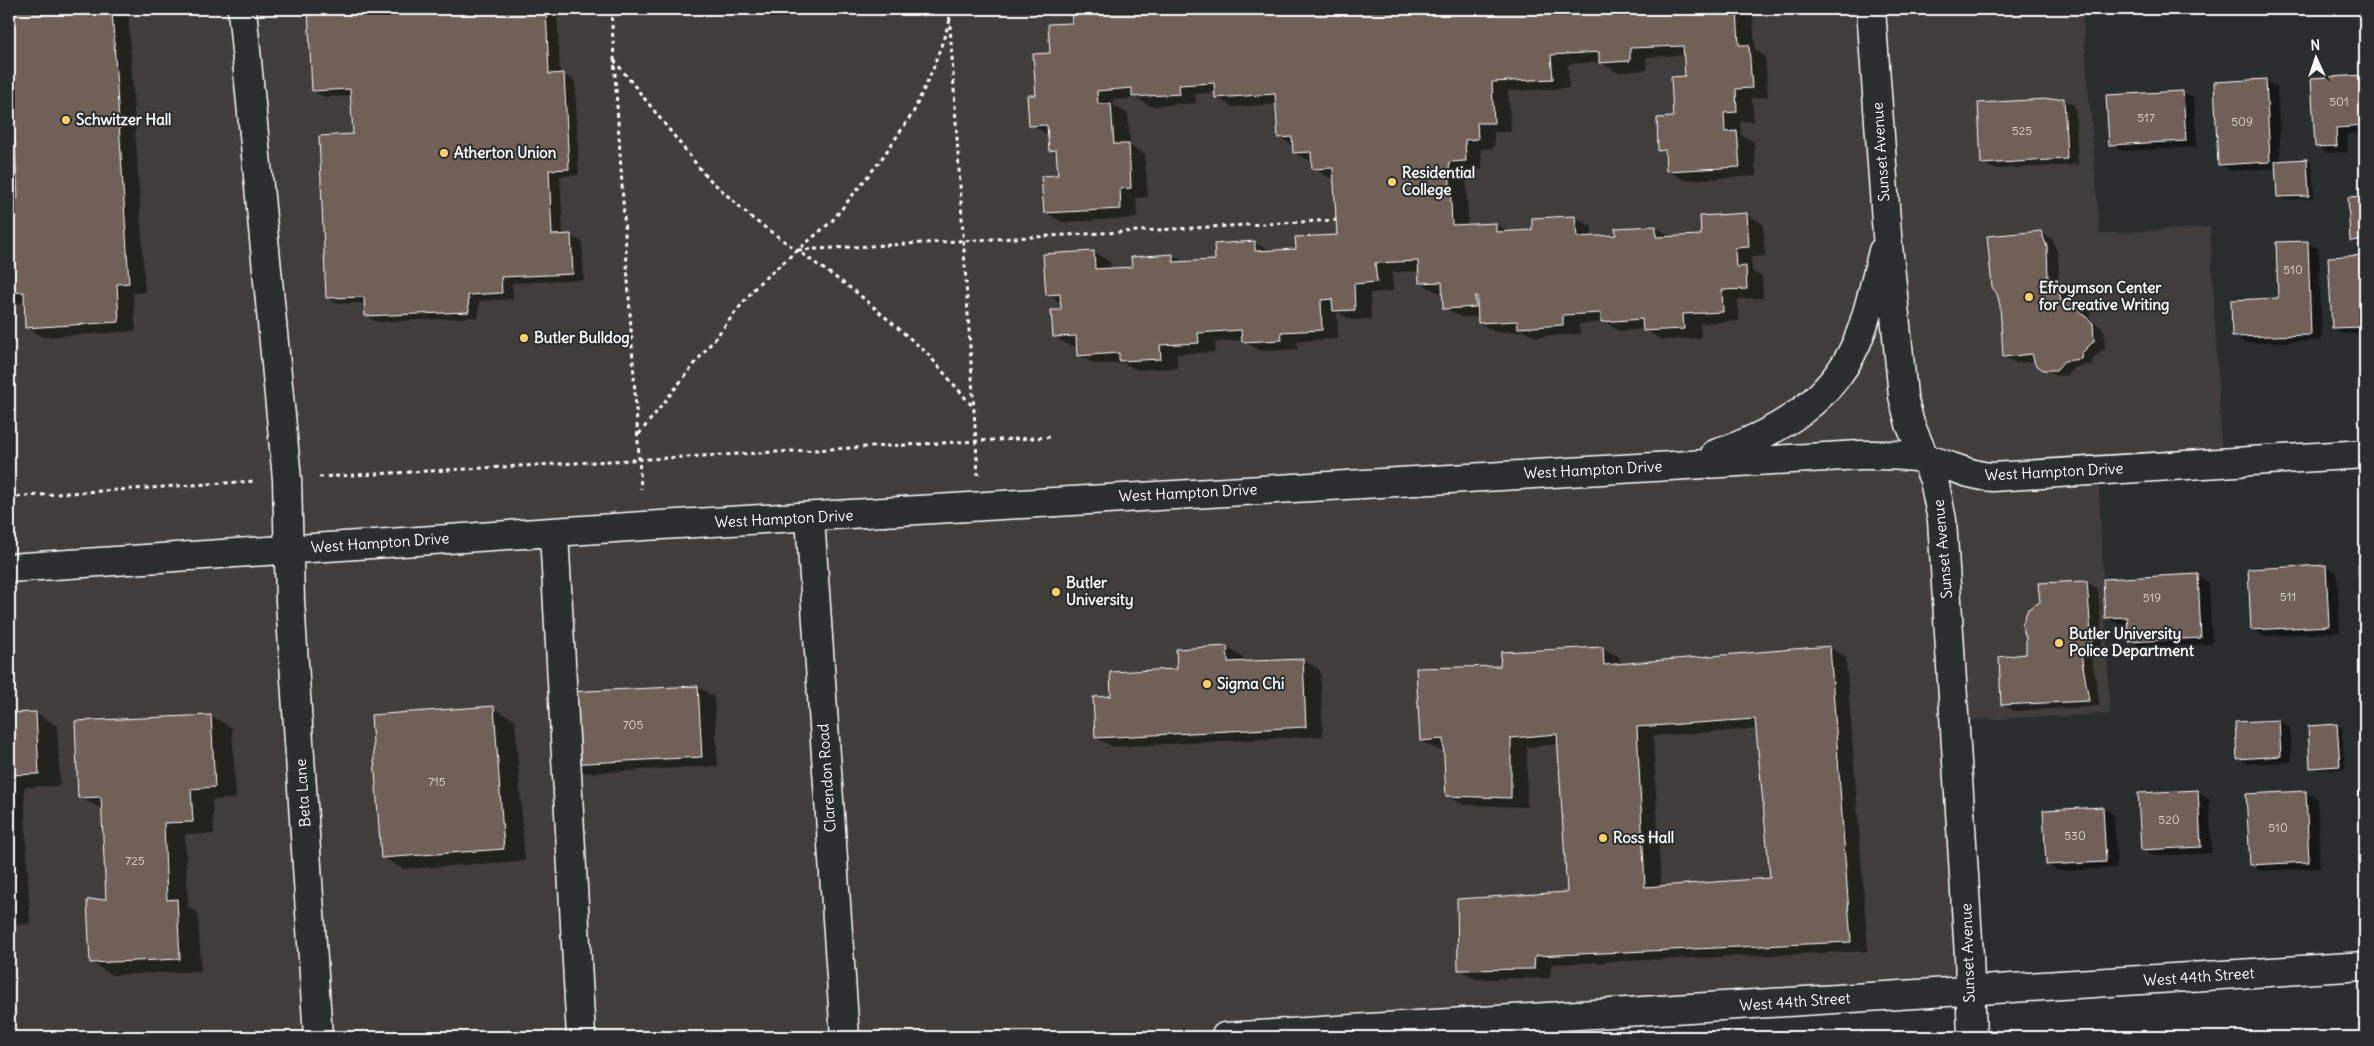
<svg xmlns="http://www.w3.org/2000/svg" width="2374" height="1046" viewBox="0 0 2374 1046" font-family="Delius,sans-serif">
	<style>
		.built { fill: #3f3c3b }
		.shadow { fill: #0007; fill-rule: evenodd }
		.building { fill: #716058; stroke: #fff; fill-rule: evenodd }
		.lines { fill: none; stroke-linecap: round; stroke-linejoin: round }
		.minor-casing { stroke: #fff; stroke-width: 31 }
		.path { stroke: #fff; stroke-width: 3; stroke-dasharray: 4 4; stroke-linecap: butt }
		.minor { stroke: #2a2d2e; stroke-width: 28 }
		.poi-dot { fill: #ffd166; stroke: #2a2d2e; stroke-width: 2 }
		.labels { text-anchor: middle; stroke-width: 4; stroke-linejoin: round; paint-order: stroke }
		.number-label { font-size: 12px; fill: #dcd7d5 }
		.poi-label { font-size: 15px; font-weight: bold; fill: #fff; stroke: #2a2d2e; text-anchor: start }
		.street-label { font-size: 15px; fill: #fff; stroke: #2a2d2e }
	</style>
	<rect width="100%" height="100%" fill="#2a2d2e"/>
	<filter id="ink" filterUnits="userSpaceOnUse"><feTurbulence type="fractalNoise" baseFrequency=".02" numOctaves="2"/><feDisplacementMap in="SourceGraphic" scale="10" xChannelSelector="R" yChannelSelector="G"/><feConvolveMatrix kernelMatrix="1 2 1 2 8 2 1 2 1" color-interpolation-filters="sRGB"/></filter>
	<g filter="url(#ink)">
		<path class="built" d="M9,9H2082L2100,234L2210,227L2222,456L2098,470L2110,714L1953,721L1970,994L1086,1037H9Z"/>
		<path class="shadow" d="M9,9H128L145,292L133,293L136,331L43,337L27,327L25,302L9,303V199H19Z
			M310,9H557L560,75H564L575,81L579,175L560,176L563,236H571L582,242L584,280L512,283L513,299L479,301V317L377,322L366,316L365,303L339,304L327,298L354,136L352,96L325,97L313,91Z
			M1072,9H1739L1753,16L1755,50L1765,56L1768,97L1752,98L1754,121L1740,122L1741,135L1754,142L1756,176L1684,180L1667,170L1666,154L1660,150L1674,119L1686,77L1685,55L1646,57L1647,70L1617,72L1600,62L1568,64L1569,88L1508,91L1511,132H1494V148L1481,149L1482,170L1466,171L1468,225L1495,224L1511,233L1534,232L1533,220L1575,217L1592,227V238L1617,237L1655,227L1672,237L1702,236L1746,214L1763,224L1765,256L1751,257L1752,271L1762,277L1763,298L1738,299L1739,321L1700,323L1701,338L1661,340L1644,329L1619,331L1605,322L1579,324L1580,334L1536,337L1525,331L1496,332L1479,323V317H1461L1444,308V292H1437L1420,282V271L1392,272L1393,291L1370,293L1371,319L1351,320L1337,312L1338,339L1297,341L1298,349L1260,351L1242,340L1215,342V352L1177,354V368L1137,370L1124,363L1095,364L1078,355V346H1071L1054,337L1062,311L1061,303L1047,294L1094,252L1110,262L1111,269L1133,268L1172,255L1186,263L1216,261L1255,243L1270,251L1297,250L1338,236L1335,178H1330L1314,168L1313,162L1294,153V146L1279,137L1277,104L1233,107L1216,97V92L1195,94L1196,103L1150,106L1136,98L1113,100L1114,106L1128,114L1130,146L1145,154L1148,197L1136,198L1137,218L1062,222L1045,212L1059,176L1058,155L1050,150L1049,135L1031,125L1037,96L1052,54L1073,24Z
			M2365,76V133L2347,134L2348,152L2327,153L2316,146L2312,79Z
			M2266,80L2277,87L2281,161L2307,160L2312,163L2314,198L2284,200L2278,196L2277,168L2231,171L2220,164Z
			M2183,92L2194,98L2197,147L2122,151L2110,144L2108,96Z
			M2063,99L2075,106L2078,165L1994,169L1982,163Z
			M2365,197V247H2363L2352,240L2349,198Z
			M2040,232L2052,239L2058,254L2059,282L2068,287L2071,303L2078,304L2090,310V319L2104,330L2105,348L2093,359L2092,365L2076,367L2068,375L2056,376L2036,361L2016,363L2004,357Z
			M2308,243L2319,249L2322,341L2245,343L2234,336L2279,299Z
			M2365,256V333L2344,334L2333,328L2329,258Z
			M2359,565H2365V618L2362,616Z
			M2325,566L2337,573L2340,632L2264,636L2252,629Z
			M2197,575L2209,582L2212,644L2141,648L2130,641L2129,623L2118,624L2107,617Z
			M2087,582L2098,589L2103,653L2091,654L2100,706L2014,711L2002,704L2028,655L2041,603L2039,585Z
			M1226,647L1243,657V663L1303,660L1320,670L1323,736L1113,747L1096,738L1178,670Z
			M1603,648L1619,657L1620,665L1830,648L1846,657L1868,951L1551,964L1550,978L1476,979L1459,969L1568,893L1559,744L1527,747V807L1464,805L1448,796L1445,750H1438L1421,741L1501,667ZM1757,729L1771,879L1661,888L1653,736Z
			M698,687L714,697L718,766L586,773L569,763Z
			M493,708L515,720L525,861L403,869L382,857Z
			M36,713L57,726L60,786L24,787L30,924L9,925V714Z
			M211,716L232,728L236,799L212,800L214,834H185L188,907L198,913L201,971L112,975L91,962L107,901L103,810L80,797Z
			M2279,721L2290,727L2292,762L2249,764L2238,758Z
			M2337,725L2342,728L2345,769L2317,770L2312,767Z
			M2360,790H2365V842L2362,840Z
			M2197,791L2209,798L2212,853L2153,856L2142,849Z
			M2305,792L2317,798L2320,868L2262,871L2251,865Z
			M2103,808L2114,815L2117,868L2059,871L2047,865Z"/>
		<path class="building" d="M9,9H112L129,283L117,284L119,322L25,328L24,292L9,293V198H18L9,43Z
			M308,9H546L549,74L564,73L569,169L549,170L552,235L571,234L573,274L501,277L502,293L468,295L469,312L365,316L364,297L326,298L319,136L353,134L350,89L312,91Z
			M1071,9H1737L1739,45H1749L1752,88L1736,89L1737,112L1724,113L1725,132L1737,131L1740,167L1666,171L1665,150L1658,151L1657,118L1673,117L1671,77L1685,76L1683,46L1630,48V61L1599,63V52L1551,55L1553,79L1492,82L1494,123H1477L1478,139L1465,140L1466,161L1449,162L1452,225L1496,223V232L1532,230V218L1575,216L1577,237L1616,235L1615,228L1656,226V237L1701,235L1700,216L1747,213L1749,247L1735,248L1736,267L1746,266L1747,289L1722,290L1723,312L1683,314L1684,329L1643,331L1642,319L1601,322V313L1563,315V325L1518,328L1517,321L1478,323L1477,296H1475L1476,307L1443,309L1442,282L1419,283L1418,261L1375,263L1377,282L1354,284L1355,310L1333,311L1332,299L1321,300L1322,330L1281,332L1282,340L1242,342L1241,330L1198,333L1199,343L1160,345L1161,359L1119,361V353L1077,356L1076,336L1053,337L1051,310H1061L1060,294L1046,295L1043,254L1094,251L1095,269L1132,267L1131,257L1173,254V262L1215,260L1214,244L1255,241V251L1296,249L1295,237L1337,235L1333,168L1312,169L1311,152L1293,153L1292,137L1278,138L1275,94L1215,98L1214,83L1179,85L1180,94L1132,97V88L1097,91L1098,104H1111L1114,144H1129L1131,188L1120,189L1121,209L1044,213L1041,176L1058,175L1056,150L1049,151L1047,125L1029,126L1027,95H1036L1033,54L1050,53L1048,24L1072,23Z
			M2365,75V126L2336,128L2337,146L2315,147L2311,78Z
			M2266,79L2270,162L2218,165L2214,82Z
			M2183,91L2186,141L2109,145L2106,95Z
			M2064,98L2067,159L1981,164L1978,103Z
			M2307,159L2309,196L2277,197L2275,161Z
			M2365,196V240L2350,241L2348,197Z
			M2041,231L2047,247L2048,280L2057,279L2061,301L2079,302V311L2093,323L2094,341L2082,353L2081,359L2064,361L2056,370H2043L2035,364L2032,354L2003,357L2000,305L1997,294L1992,287L1987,236Z
			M2308,241L2311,335L2232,337L2231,300L2278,298L2276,242Z
			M2365,255V327L2332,328L2328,257Z
			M2358,564H2365V616H2360Z
			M2326,565L2329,626L2251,630L2248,569Z
			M2198,574L2201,638L2129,642L2127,617L2105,618L2103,579Z
			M2087,581L2092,648H2080L2089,701L2001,705L1999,657L2026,654V638L2022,625L2028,609L2040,602L2038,583Z
			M1227,646L1228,662L1303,659L1306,727L1095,738L1093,697L1111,696L1110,672L1177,669L1176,649Z
			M1830,646L1851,942L1535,956L1534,969L1458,970L1457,899L1567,892L1557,734L1511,738V798L1446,796L1443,739L1420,741L1416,668L1500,666L1501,652L1603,647L1604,665ZM1755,719L1770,878L1645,887L1637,727Z
			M698,686L702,757L568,764L564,692Z
			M494,706L504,849L381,858L371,715Z
			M36,712L39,774L9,775V713Z
			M211,715L215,787L191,789L193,822L164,823L167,900L177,899L180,959L90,963L87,900L106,899L101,797L78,798L75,721Z
			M2279,720L2281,756L2237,759L2235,722Z
			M2337,724L2340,766L2310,768L2308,726Z
			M2359,789H2365V841H2361Z
			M2198,790L2201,847L2141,850L2138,793Z
			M2306,791L2309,862L2250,865L2246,794Z
			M2103,807L2106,862L2046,865L2043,810Z"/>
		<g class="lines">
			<defs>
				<path id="minor" d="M242,9L287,479L290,601L318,1037
					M1871,9L1887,235L1903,396L1910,424L1934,480L1942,520L1969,956L1972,1037
					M1715,454C1778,433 1837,399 1861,332C1870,306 1876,278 1883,251
					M810,518L845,1037
					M554,532L581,1037
					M9,568L644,526L1860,455C1882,455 1904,454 1926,459C1949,464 1968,476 1992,477L2365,454
					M1225,1037L2365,966"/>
			</defs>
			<use href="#minor" class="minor-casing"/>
			<path class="path" d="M611,9L641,489
				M949,9L978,475
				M614,60L705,175L753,219L856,292L927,353L974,408
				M798,250L1336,220
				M639,434L758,284L832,221L880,161L913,113L933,69L950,20
				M319,477L1051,437
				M9,497L255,481"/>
			<use href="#minor" class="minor"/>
		</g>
	</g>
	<g class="poi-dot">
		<circle cx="66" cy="120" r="5"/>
		<circle cx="444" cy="153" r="5"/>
		<circle cx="1392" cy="182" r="5"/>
		<circle cx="2029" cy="297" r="5"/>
		<circle cx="524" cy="338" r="5"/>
		<circle cx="1056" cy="592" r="5"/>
		<circle cx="2059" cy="643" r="5"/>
		<circle cx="1207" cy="684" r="5"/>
		<circle cx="1603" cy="838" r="5"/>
	</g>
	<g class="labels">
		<g class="number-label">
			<text x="2339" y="106">501</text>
			<text x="2146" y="122">517</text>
			<text x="2242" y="126">509</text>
			<text x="2022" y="135">525</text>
			<text x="2293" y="274">510</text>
			<text x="2288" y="601">511</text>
			<text x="2152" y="602">519</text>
			<text x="633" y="729">705</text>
			<text x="437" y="786">715</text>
			<text x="2169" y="824">520</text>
			<text x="2278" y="832">510</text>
			<text x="2075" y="840">530</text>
			<text x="135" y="865">725</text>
		</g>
		<g class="poi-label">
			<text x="76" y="125">Schwitzer Hall</text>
			<text x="454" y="158">Atherton Union</text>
			<text x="1402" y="178">Residential<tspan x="1402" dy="17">College</tspan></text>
			<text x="2039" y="293">Efroymson Center<tspan x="2039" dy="17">for Creative Writing</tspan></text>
			<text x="534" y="343">Butler Bulldog</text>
			<text x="1066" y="588">Butler<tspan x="1066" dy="17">University</tspan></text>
			<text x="2069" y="639">Butler University<tspan x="2069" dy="17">Police Department</tspan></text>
			<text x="1217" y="689">Sigma Chi</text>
			<text x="1613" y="843">Ross Hall</text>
		</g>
		<g class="street-label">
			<text transform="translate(1881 152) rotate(-94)" y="5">Sunset Avenue</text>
			<text transform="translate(1593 470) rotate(-3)" y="5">West Hampton Drive</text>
			<text transform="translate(2054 472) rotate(-3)" y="5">West Hampton Drive</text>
			<text transform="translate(1188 493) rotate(-3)" y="5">West Hampton Drive</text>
			<text transform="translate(784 519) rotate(-3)" y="5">West Hampton Drive</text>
			<text transform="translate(380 543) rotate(-4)" y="5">West Hampton Drive</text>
			<text transform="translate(1943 549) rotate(-95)" y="5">Sunset Avenue</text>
			<text transform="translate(827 778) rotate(-94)" y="5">Clarendon Road</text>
			<text transform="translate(303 793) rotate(-94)" y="5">Beta Lane</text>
			<text transform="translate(1968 953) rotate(-92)" y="5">Sunset Avenue</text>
			<text transform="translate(2199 977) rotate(-4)" y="5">West 44th Street</text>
			<text transform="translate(1795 1002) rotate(-4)" y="5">West 44th Street</text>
		</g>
	</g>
	<rect width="2374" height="1046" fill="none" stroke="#2a2d2e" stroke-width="30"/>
	<rect x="15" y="15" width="2344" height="1016" fill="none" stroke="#fff" stroke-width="2" filter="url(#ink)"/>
	<g transform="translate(2316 58) rotate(357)" stroke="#2a2d2e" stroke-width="4" paint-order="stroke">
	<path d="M0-4L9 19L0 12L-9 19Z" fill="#ffffff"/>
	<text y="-8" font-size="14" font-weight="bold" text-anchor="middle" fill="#ffffff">N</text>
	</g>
</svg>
